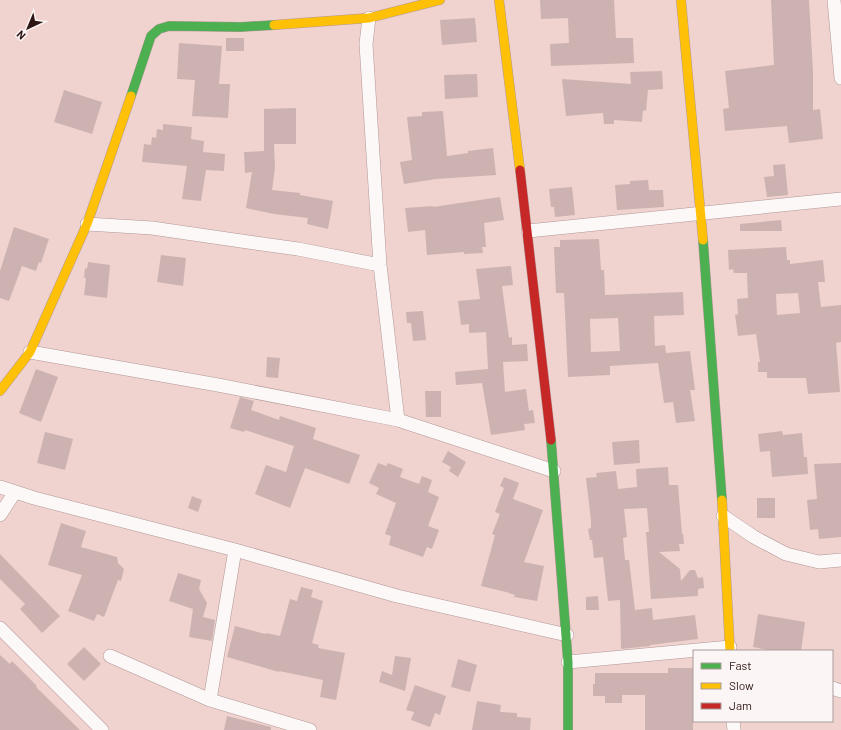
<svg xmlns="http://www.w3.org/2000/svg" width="841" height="730" viewBox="0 0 841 730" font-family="Barlow,sans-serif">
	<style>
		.building { fill: #ccb3b1; fill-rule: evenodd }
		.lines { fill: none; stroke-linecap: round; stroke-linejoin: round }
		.street-casing { stroke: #b09896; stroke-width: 14 }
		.fast-casing { stroke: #b09896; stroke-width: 10 }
		.slow-casing { stroke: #b09896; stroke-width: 10 }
		.jam-casing { stroke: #b09896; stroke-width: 10 }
		.street { stroke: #fdf8f8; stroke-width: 13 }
		.fast { stroke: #4caf50; stroke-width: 9 }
		.slow { stroke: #ffc107; stroke-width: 9 }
		.jam { stroke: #c62828; stroke-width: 9 }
	</style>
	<rect width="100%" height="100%" fill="#f0d2cf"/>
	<path class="building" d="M540,0H614L616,38H633L634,63L551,66L550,44L569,43L568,18L541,19Z
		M771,0H809L813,72V110L820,109L823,139L789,143L787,126L725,131L723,109L729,108L725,71L774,65Z
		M475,18L477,42L442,45L440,20Z
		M226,38H244V51H226Z
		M179,43L222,46L219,84H230L228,118L192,116L195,80L177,79Z
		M662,71L663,89L648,90L646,111L643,110L642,122L614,120V124H604L603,113L566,116L562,79L631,84L630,72Z
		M477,74L478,97L445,99L444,75Z
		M64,90L102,102L92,134L54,122Z
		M296,108V144H274L275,168L272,190L300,193V195L333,201L328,229L307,224L308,218L274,214L246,208L252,172L245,173L244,152L264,151V109Z
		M443,111L447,156L468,153V151L493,148L496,175L436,179L404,184L400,162L412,160L407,117L422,116V112Z
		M163,124L192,127L191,139L204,141L203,152L225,154L224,171L206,170L201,201L182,199L187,166L142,162L144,144L151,145L152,137L156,138L157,129L163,130Z
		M785,164L788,195L767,197L764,177L774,176L773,165Z
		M648,180L649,190H663L664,207L617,210L615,185L630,184V181Z
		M572,187L575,215L555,217L554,207H551L549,189Z
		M500,197L504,220L484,223L486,247H482L483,253L464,254V252L427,255L425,230L408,232L405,208L433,206V207Z
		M781,220L782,231H740V224Z
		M14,227L49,239L41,263L39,262L36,271L22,266L9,301L0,298V271Z
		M599,239L601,270H604L605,295L683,292L684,315L654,316L655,346L665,345L666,353L690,351L695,390H690L695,421L676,423L673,402L664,403L658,363L610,366V375L568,377L564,293H556L554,247H560V240ZM618,318L620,351L591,352L590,319Z
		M786,247L787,260H790V264L823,260L825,282H818L821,307L841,305V342L836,343L840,392L808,394L806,378H767V372H758V362H760L756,334L738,336L735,315L738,314L737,299L748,298L747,273H734L733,269L729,270L728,250ZM798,293L800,313L777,315L776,294Z
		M161,255L186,258L183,286L157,282Z
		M88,262L110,265L107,298L84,295L86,278H84L85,268L87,269Z
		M511,266L513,285L502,286L509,338L512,337V345L527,344L528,361L503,362L505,392L526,389L529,411L533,410L535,423L524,424L525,430L491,435L482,383L456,385L455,372L488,369L486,332L469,333V324L461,325L458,301L480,299L476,269Z
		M423,311L426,340L413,341L411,323H407L406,312Z
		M267,357L280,358L278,378L266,377Z
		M36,369L58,377L41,422L19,413Z
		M425,391H441V417H426Z
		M240,397L254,401L251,410L279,420L280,416L316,428L313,439L360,455L349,484L305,468L290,508L255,494L266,465L286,472L294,446L245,430L244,432L230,428Z
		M782,431L783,435L802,433L804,457H807L808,474L772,477L770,451L760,452L758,434Z
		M45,432L73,439L65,470L37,463Z
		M639,440L640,463L614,465L612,442Z
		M448,451L466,462L458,477L449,471L451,467L442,462Z
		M378,463L386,466L388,463L403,469L400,477L419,484L422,476L432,480L428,492L439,497L428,526L439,530L432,549L427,547L423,557L389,545L391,536L385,534L396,503L376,494L379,488L369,483Z
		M841,463V537L819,539L818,529L810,530L807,500L817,499L814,464Z
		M668,467L669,485H678L682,534H683L684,544H679L680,551L659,552L680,569L681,581L690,570H695L698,578L703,577L704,588L698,589V596L651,599L646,532H649L647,508L624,509L627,537L623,538L625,560H629L635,610L652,608L653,620L695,615L698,639L650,645V646L621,649L620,600L608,601L603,557L594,558L592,540H590L588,529L591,528V521L586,478L597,477L596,473L616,471L618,489L637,487L636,469Z
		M504,477L519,483L513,499L543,510L524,562L544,566L537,601L514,597L515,595L506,592L481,586L495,535L492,534L500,514L495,512L504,488L500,486Z
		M192,496L202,500L198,512L188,508Z
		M757,498H775V518H757Z
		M61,523L86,531L81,547L117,557L118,563L124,569L121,581L118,580L104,617L97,614L94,621L68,611L82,575L48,565Z
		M0,554L60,616L42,633L20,609L25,604L0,579Z
		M178,573L201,580L199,589L207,603L203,617L215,620L212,641L189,637L193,609L169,601Z
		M301,587L313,590L311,597L323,601L312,643L319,645L318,648L345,653L336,700L320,697L323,680L279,671V672L227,657L235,626L265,634L266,633L280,636L290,599L297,601Z
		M598,596L599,610H586V597Z
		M758,614L805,622L801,651H773L753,647Z
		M84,647L101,664L84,681L67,664Z
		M0,655L10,664L12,661L37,686L36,687L80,730H0Z
		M395,656L411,658L405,691L379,682L382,671L392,675Z
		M458,659L477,665L470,692L451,687Z
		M668,668H694L693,730H645V695H622V703H605V696H593V684H595V673H668Z
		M415,685L446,696L440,715L435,713L430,727L411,720L414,712L406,710Z
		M477,701L501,705L500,712L517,713V717L531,718L530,730H472Z
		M227,716L271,727V730H224Z"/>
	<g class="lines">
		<defs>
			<path id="street" d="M834,0L841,78
				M369,18L366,44L380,265L398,420
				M87,224L152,228L248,242L298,249L380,265
				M528,231L841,199
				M30,352L218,385L398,420L554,471
				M0,487L34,498L235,550L397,596L567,635
				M0,515L15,492
				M723,516L754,537L786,554L819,562L841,560
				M0,628L102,730
				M110,656L210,700L310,730
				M568,662L730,647
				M832,688L841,691
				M210,700L235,550
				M733,721L734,730"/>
			<path id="fast" d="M131,96L151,36L159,29L169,26L241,27L274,25
				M703,240L722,500
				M551,440L568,662V730"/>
			<path id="slow" d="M499,0L520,170
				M681,0L703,240
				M274,25L369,18L440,0
				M0,391L30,352L87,224L131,96
				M722,500L730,651"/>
			<path id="jam" d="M520,170L551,440"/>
		</defs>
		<use href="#street" class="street-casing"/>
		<use href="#fast" class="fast-casing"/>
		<use href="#slow" class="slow-casing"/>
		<use href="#jam" class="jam-casing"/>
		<use href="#street" class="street"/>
		<use href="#fast" class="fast"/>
		<use href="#slow" class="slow"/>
		<use href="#jam" class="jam"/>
	</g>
	<rect x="693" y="650" width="140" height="72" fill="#fcf5f5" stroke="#a99c9b"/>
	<rect x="701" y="663" width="20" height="6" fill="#4caf50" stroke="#a99c9b"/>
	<text x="729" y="670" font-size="12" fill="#2d1614">Fast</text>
	<rect x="701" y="683" width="20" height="6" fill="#ffc107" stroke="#a99c9b"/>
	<text x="729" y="690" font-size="12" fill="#2d1614">Slow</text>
	<rect x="701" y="703" width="20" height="6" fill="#c62828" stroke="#a99c9b"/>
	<text x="729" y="710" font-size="12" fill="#2d1614">Jam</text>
	<g transform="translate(28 28) rotate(224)" stroke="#fcf5f5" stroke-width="3" paint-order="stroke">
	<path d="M0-3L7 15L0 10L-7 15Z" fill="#2d1614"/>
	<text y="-6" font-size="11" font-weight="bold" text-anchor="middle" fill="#2d1614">N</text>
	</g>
</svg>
